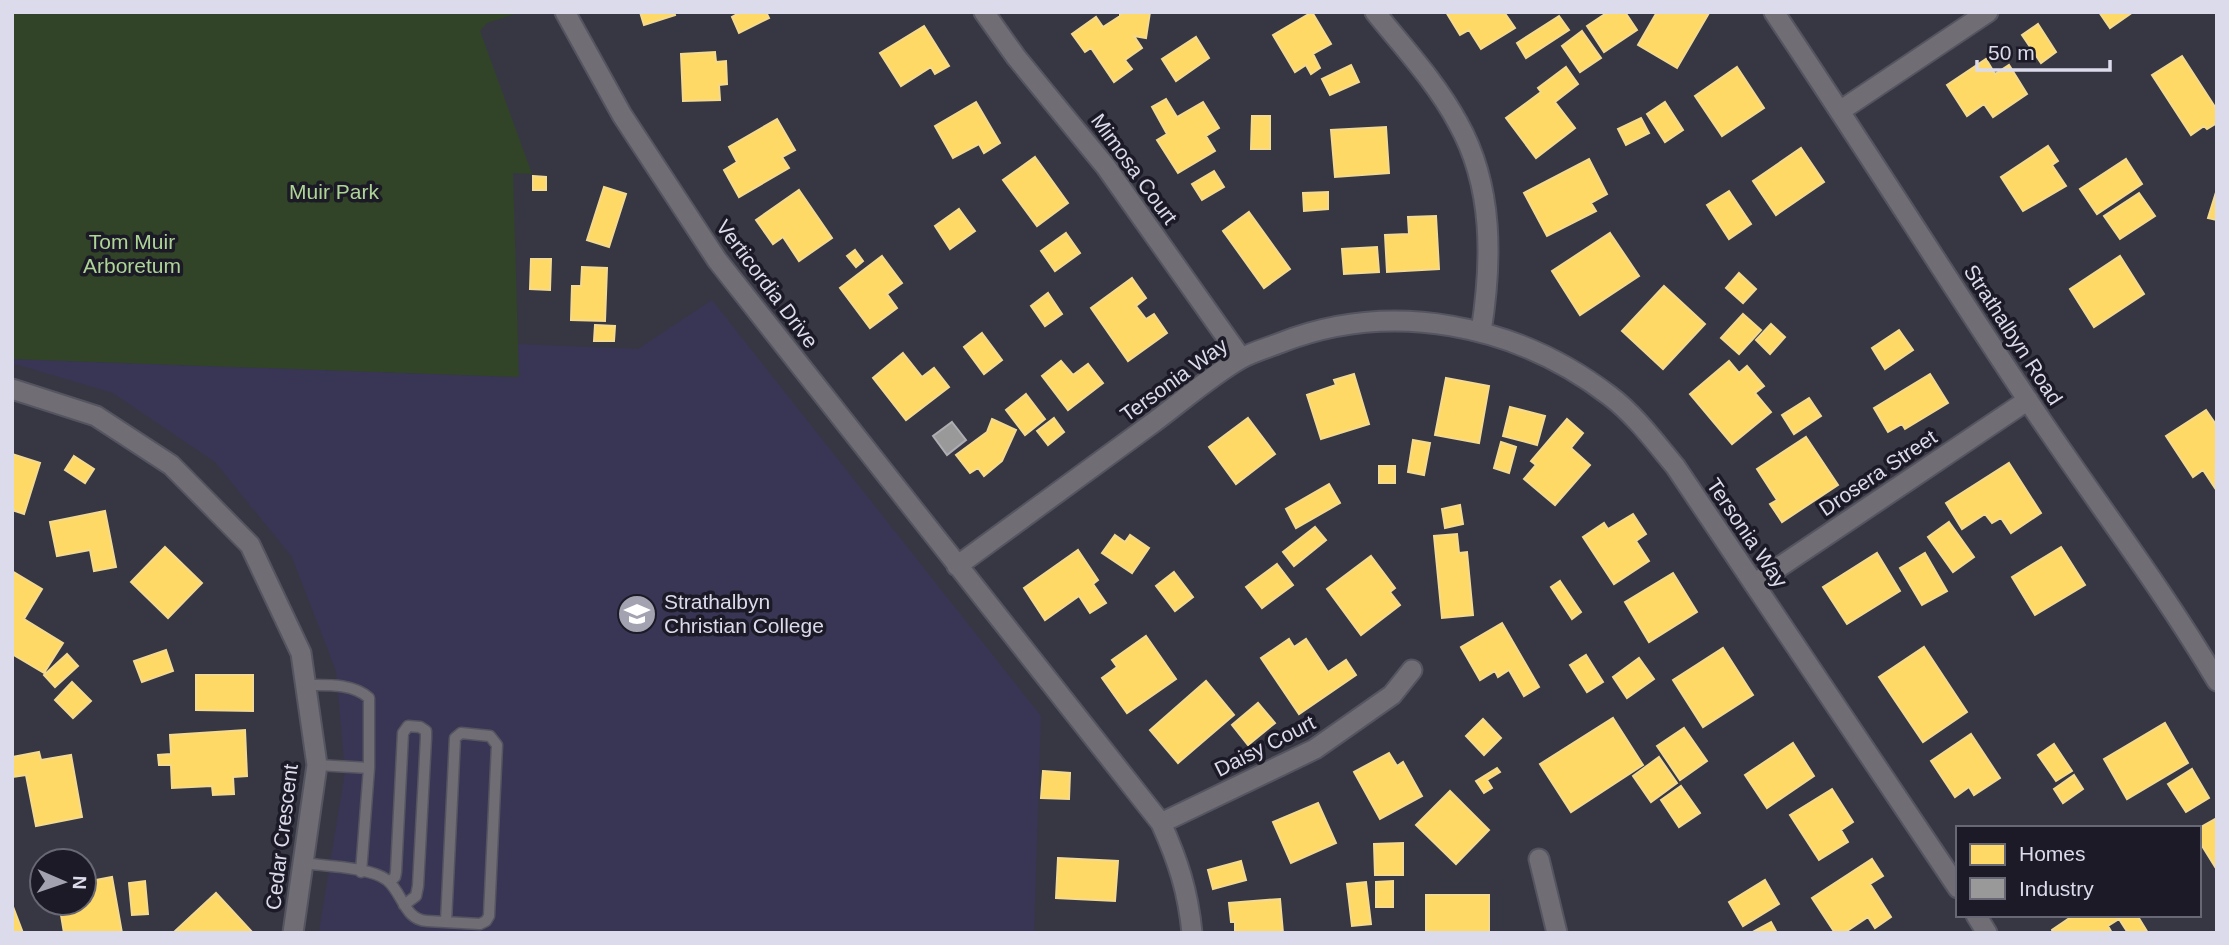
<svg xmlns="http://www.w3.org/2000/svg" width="2229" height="945" viewBox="0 0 2229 945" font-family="Arial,sans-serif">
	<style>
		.built { fill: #383654 }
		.green { fill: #314427 }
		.homes { fill: #ffd966; stroke: #f4da8e; stroke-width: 2 }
		.industry { fill: #999; stroke: #adadb2; stroke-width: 2 }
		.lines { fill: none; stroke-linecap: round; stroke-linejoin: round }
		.service-casing { stroke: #555561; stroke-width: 13 }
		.minor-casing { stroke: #555561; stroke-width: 23 }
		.service { stroke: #706d74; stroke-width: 10 }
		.minor { stroke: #706d74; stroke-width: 19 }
		.labels { text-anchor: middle; stroke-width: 7; stroke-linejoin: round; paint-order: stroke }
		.street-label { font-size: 21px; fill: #dbdbec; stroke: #1b1a26 }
		.park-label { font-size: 21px; fill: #aed596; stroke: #1b1a26 }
		.poi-label { font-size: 21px; fill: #dbdbec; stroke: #1b1a26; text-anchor: start }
	</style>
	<rect width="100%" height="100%" fill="#373744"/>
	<path class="built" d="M712,300L1041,716L1034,933H344L319,931L345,772L336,671L292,557L215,462L113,393L12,363V359L518,377V344L638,349Z"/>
	<path class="green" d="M12,12H521L487,23L480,31L532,174L513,173L519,377L12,359Z"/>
	<path class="homes" d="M640,12H674L675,15L644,25Z
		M741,12H766L769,18L739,33L732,17Z
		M1120,12H1150L1146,38L1134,36L1142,48L1125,60L1132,69L1114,82L1091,48L1085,52L1072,34L1096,17L1103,27L1120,16Z
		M1312,12L1331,44L1313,54L1320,68L1311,74L1306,65L1295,72L1273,35Z
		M1446,12H1504L1515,28L1481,49L1469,30L1460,35Z
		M1608,12H1625L1637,30L1604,52L1587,26Z
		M1657,12L1709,13L1677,68L1638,45Z
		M2099,12H2133L2110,28Z
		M1559,16L1569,30L1526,58L1517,43Z
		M2038,24L2056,52L2041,63L2022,35Z
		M924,26L949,66L935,74L931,67L901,86L880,53Z
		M1582,31L1601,58L1580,72L1562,46Z
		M1196,37L1209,58L1176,81L1162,59Z
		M715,52L716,62L726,61L727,84L719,85L720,100L683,101L681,54Z
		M2182,56L2217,110V123L2207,129L2204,126L2191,135L2152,75Z
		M1986,59L1995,74L2009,65L2027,94L1993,117L1984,104L1967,116L1947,85Z
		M1351,65L1359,82L1330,95L1322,79Z
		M1566,67L1578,84L1555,102L1575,128L1536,158L1506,118L1541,92L1538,88Z
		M1737,67L1764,108L1722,136L1695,96Z
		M1166,99L1177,117L1203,102L1219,128L1206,136L1215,151L1178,173L1157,140L1167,134L1152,107Z
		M976,102L1000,143L984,153L979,144L953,158L935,126Z
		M1665,102L1683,130L1665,142L1647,114Z
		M1252,116H1270V149H1251Z
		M1641,118L1649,133L1626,145L1618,129Z
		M777,119L795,150L782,157L789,168L739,197L724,170L737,162L729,147Z
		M1386,127L1389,173L1335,177L1331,130Z
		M2048,146L2058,161L2052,165L2066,186L2023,211L2001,177Z
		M1801,148L1824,182L1776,215L1753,181Z
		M1035,157L1068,203L1037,226L1003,180Z
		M1589,159L1607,194L1591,203L1596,211L1547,236L1524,193Z
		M2126,159L2142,184L2097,214L2080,189Z
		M1214,171L1224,187L1202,200L1192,184Z
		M533,176L546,177V190H533Z
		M604,187L626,194L609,247L587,240Z
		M2217,189V220L2208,218Z
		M799,190L832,238L799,261L783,237L773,244L756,220Z
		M1729,191L1751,224L1729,239L1707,205Z
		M1328,192V209L1304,211L1303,193Z
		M2139,193L2155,216L2120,239L2104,216Z
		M959,209L975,231L950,249L935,226Z
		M1249,212L1290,269L1264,288L1223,231Z
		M1436,216L1439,269L1387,272L1385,235L1409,234L1408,217Z
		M1066,233L1080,253L1055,271L1041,251Z
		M1610,233L1639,276L1580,315L1552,271Z
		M1377,247L1379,272L1344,274L1342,249Z
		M855,250L863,261L856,267L847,256Z
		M882,256L902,283L887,294L897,308L870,328L840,288Z
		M2120,256L2144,294L2094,327L2070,289Z
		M531,259H551L550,290L530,289Z
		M582,267L607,268L605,321L571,320L572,286H581Z
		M1739,273L1756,289L1743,303L1726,288Z
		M1132,278L1146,298L1136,306L1146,319L1154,314L1167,333L1128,361L1091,308Z
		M1664,286L1705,324L1663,369L1622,331Z
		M1048,293L1062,314L1045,326L1031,306Z
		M1743,314L1761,330L1739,354L1721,338Z
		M1771,324L1785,337L1770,354L1756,340Z
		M595,325L615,326L614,341H594Z
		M1899,330L1913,350L1885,369L1872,348Z
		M982,333L1002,360L984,374L964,347Z
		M903,353L922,377L934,368L949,387L906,420L873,378Z
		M1061,361L1073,375L1088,364L1103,383L1068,410L1042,376Z
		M1729,361L1739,373L1747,366L1764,386L1755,393L1771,412L1732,444L1690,394Z
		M1354,374L1369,424L1321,439L1307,395L1336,385L1334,380Z
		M1930,374L1948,403L1905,429L1902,424L1888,432L1874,408Z
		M1446,378L1489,386L1479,443L1435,435Z
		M1026,394L1045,419L1025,435L1006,410Z
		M1809,398L1821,416L1794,434L1782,415Z
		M1510,407L1545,416L1537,445L1503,436Z
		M2206,410L2217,426L2215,488L2203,470L2193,477L2166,436Z
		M1054,418L1064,432L1048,445L1037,431Z
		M1248,418L1275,454L1236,484L1209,447Z
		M992,419L1016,430L1002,461L984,476L978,468L970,473L956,455L987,432Z
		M1567,419L1583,433L1571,448L1590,465L1555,505L1524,479L1536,465L1531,461Z
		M1806,437L1838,485L1782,522L1770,504L1777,500L1757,469Z
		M1413,440L1430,443L1424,475L1408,472Z
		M1501,442L1516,447L1509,473L1494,468Z
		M12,454L40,463L24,514L12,510Z
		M74,456L94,469L85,483L65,470Z
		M2009,463L2041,513L2011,533L2001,518L1992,523L1985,514L1962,529L1946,503Z
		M1379,466H1395V483H1379Z
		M1329,484L1340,503L1296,528L1286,509Z
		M1460,505L1463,524L1445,528L1442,509Z
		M105,511L116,567L94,571L90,550L57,556L50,522Z
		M1633,514L1646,534L1636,541L1649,561L1614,584L1583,537L1604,523L1608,529Z
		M1949,522L1974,557L1953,572L1928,537Z
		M1315,527L1326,540L1294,566L1283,552Z
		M1457,534L1459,553L1467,552L1473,615L1442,618L1434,536Z
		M1115,535L1125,542L1130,535L1149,548L1132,573L1102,553Z
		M165,547L202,583L168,618L131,582Z
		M2061,547L2085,585L2035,615L2012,577Z
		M1078,550L1098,580L1093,584L1106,603L1090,613L1079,596L1045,620L1024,588Z
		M1877,553L1900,591L1847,624L1823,587Z
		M1925,553L1947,591L1922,605L1900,568Z
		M1371,556L1395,588L1390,592L1400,605L1361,635L1327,589Z
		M1277,564L1293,585L1262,608L1246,587Z
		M12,571L42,589L24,619L63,643L44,673L12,654Z
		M1174,572L1193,597L1175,611L1156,586Z
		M1673,573L1697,612L1649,642L1625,602Z
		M1560,581L1581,612L1572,619L1551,587Z
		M1502,623L1539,687L1524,696L1509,670L1498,677L1495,671L1480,680L1461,647Z
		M1146,636L1176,679L1127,713L1102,678L1117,667L1112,660Z
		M1289,639L1294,647L1306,639L1328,672L1346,660L1356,675L1299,714L1261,658Z
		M1924,647L1967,712L1923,742L1879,677Z
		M1723,648L1753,695L1703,727L1673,680Z
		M166,650L173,671L142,682L134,661Z
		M67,654L78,666L55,687L44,675Z
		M1586,655L1603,682L1587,692L1570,665Z
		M1639,658L1654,679L1627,698L1613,677Z
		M196,675H253V711L196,710Z
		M1206,681L1234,715L1178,763L1150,730Z
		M72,682L91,701L73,718L55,700Z
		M1258,703L1275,723L1248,745L1232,725Z
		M1613,718L1643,765L1571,812L1540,764Z
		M1483,719L1501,738L1484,755L1466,736Z
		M2165,723L2188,763L2127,799L2104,759Z
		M1684,728L1707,761L1680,780L1657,746Z
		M245,730L247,776L233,777L234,794L213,795L212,786L172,788L171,765H159L158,755L171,754L170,735Z
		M1971,734L2000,778L1974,795L1969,787L1955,797L1931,761Z
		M1793,743L1814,776L1767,808L1745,775Z
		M2054,744L2072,771L2056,781L2038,755Z
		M39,752L41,760L71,755L82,817L36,826L26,775L12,777V757Z
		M1389,753L1397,766L1403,762L1422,796L1380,819L1354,772Z
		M1659,757L1677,783L1651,802L1633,776Z
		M1497,768L1500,772L1487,780L1492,788L1484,793L1476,781Z
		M2192,769L2209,798L2186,812L2168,784Z
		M1043,771L1070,773L1069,799L1041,798Z
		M2074,775L2083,789L2063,803L2054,789Z
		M1681,786L1700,813L1679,827L1661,800Z
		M1832,789L1853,822L1841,830L1848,842L1819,860L1790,815Z
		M1450,791L1489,830L1456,864L1416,825Z
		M1318,803L1336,843L1291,863L1273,822Z
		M2215,819L2217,822V870L2199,841V828Z
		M1403,843V875H1375L1374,844Z
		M1058,858L1118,861L1115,901L1056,898Z
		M1872,859L1883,876L1870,884L1891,917L1875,928L1868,917L1844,933H1835L1812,898Z
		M1241,861L1246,880L1213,889L1208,870Z
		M112,877L122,933H64L59,903H84V897L88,896L85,882Z
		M1765,880L1779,904L1743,926L1729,902Z
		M145,881L148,914L132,915L129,883Z
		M1393,881V907H1376V882Z
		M1366,882L1371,924L1352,926L1347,884Z
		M216,893L253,933H173Z
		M1426,895H1489V933H1426Z
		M1280,899L1283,933H1235V922H1231L1229,903Z
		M12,904L23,933H12Z
		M2074,915H2137L2148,933H2128L2119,919L2108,926L2112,933H2053L2052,930Z
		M1771,922L1777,933H1751Z"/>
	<path class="industry" d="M952,422L966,440L947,455L933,436Z"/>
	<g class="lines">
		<defs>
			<path id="service" d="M305,685C326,685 353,683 369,698V768L361,872
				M317,765L369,768
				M302,863C324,866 370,867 387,880C403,893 404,920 427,921L480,924L486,921L489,916L497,745L490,736L461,733L455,738L446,922
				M389,882L395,877L396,872L403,733L408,726L420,727L426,731V738L418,886L416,896L404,905"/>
			<path id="minor" d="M565,12L622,115L717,260L1161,823C1178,861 1188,891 1192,933
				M984,12L1016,57L1106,167L1241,358
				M1375,12C1404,48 1436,82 1458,123C1494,187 1492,262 1481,332
				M1774,12C1860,140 1942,271 2027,399C2090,494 2159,583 2217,681
				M1840,111L1988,12
				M12,389L96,416L171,465L250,545L301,653L317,765L293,933
				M957,566C1022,519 1086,472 1150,425C1180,403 1209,377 1240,359C1252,352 1267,348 1280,343C1391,299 1516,324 1610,396C1635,415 1655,442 1675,466L1958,888
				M1754,584L2028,400
				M1161,823L1315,749L1392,695L1412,670
				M1539,859L1557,933
				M1976,915L1987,933"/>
		</defs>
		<use href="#service" class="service-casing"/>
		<use href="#minor" class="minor-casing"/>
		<use href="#service" class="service"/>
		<use href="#minor" class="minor"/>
	</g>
	<defs>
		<symbol id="school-disc" viewBox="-11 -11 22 22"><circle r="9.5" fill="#a2a2b1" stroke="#1b1a26"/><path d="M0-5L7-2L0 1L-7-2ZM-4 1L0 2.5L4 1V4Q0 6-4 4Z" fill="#fff"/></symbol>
	</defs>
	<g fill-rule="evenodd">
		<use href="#school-disc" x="615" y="592" width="44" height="44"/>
	</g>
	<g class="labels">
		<g class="street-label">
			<text transform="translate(1134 169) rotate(54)" y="7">Mimosa Court</text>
			<text transform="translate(767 284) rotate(53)" y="7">Verticordia Drive</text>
			<text transform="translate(2013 335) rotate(57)" y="7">Strathalbyn Road</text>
			<text transform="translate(1174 380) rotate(-36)" y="7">Tersonia Way</text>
			<text transform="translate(1878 473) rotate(-34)" y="7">Drosera Street</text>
			<text transform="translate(1747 533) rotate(56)" y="7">Tersonia Way</text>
			<text transform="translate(1265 746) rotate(-27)" y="7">Daisy Court</text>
			<text transform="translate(282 837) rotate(-83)" y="7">Cedar Crescent</text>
		</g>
		<g class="park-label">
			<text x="334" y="199">Muir Park</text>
			<text x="132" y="249">Tom Muir<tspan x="132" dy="24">Arboretum</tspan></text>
		</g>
		<g class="poi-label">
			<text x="664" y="609">Strathalbyn<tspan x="664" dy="24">Christian College</tspan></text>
		</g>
	</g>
	<rect width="2229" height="945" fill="none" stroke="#dbdbec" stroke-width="28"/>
	<rect x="1956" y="826" width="245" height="91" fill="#1b1a26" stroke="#686775" stroke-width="2"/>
	<rect x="1970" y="844" width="35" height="21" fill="#ffd966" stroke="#686775" stroke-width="2"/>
	<text x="2019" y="861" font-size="21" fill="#dbdbec">Homes</text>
	<rect x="1970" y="878" width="35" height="21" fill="#999999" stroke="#686775" stroke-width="2"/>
	<text x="2019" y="896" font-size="21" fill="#dbdbec">Industry</text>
	<g transform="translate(63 882) rotate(92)"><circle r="33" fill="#1b1a26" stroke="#686775" stroke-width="2"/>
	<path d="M0-5L12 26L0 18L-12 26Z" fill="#a2a2b1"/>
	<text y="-10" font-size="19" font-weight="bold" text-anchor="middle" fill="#dbdbec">N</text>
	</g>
	<path d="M1977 60v10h133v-10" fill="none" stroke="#dbdbec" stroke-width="3.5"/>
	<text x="1988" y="60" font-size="21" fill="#dbdbec" stroke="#1b1a26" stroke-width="5" paint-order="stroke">50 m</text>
</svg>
